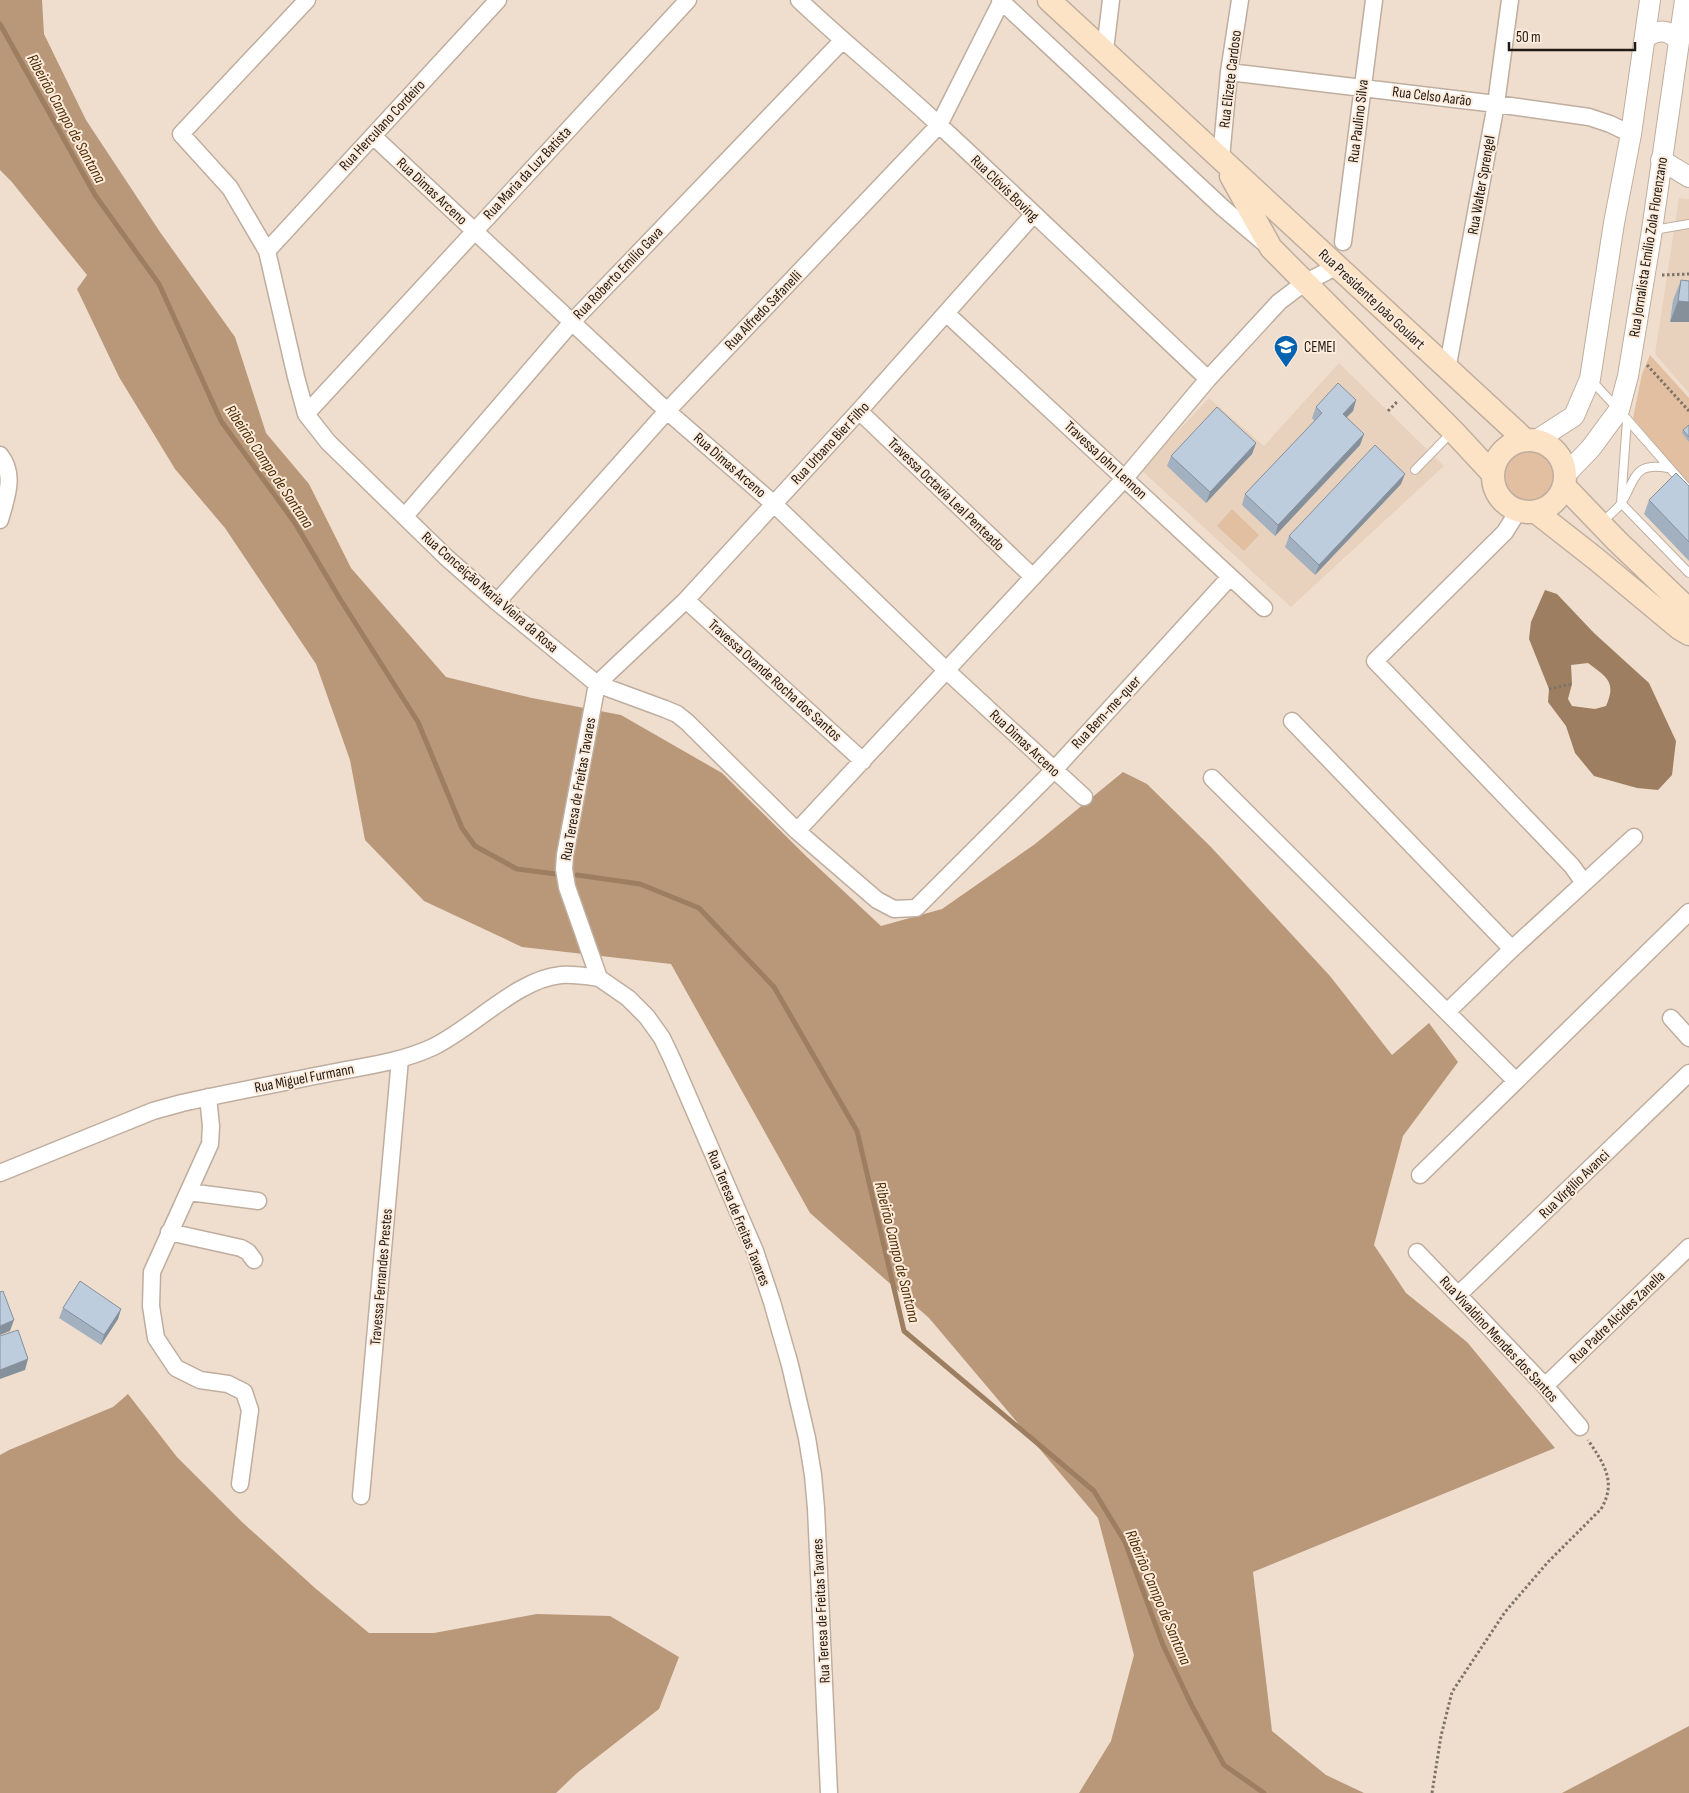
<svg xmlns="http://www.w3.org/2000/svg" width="1689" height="1793" viewBox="0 0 1689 1793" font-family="'Sofia Sans Condensed',sans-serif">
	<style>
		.built { fill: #e9d2bd }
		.green { fill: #e1bfa0 }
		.forest { fill: #b9987a }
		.water { fill: #9d7e60; fill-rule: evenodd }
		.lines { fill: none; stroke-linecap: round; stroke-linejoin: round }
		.stream { stroke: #9d7e60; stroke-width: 5 }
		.service-casing { stroke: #bfae9f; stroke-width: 10 }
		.minor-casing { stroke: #bfae9f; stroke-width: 19 }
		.tertiary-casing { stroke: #bfae9f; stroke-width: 22 }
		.secondary-casing { stroke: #bfae9f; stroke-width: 25 }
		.path { stroke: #7e7369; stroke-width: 3; stroke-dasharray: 2.5 2.5; stroke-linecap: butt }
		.service { stroke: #fff; stroke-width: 8 }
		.minor { stroke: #fff; stroke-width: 16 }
		.tertiary { stroke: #fff; stroke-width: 20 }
		.secondary { stroke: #fde3c6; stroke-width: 22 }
		.wall { fill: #a3b0bf }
		.shaded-wall { fill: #85909b }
		.building { fill: #becdde; stroke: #85909b }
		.labels { text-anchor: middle; stroke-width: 4; stroke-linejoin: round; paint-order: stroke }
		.street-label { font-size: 15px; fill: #211b15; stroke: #fdebdb }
		.poi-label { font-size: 15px; fill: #211b15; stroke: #fdebdb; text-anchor: start }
		.water-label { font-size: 16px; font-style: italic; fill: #4e2d05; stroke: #fdebdb }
	</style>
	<rect width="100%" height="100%" fill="#efdece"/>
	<path class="built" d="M1679,198L1689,199V393L1655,354Z
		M1339,363L1444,466L1291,607L1141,470L1209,398L1264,446Z"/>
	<path class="green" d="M1650,355L1689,398V485L1633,418L1642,374Z
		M1504 476a25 25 0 1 1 50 0a25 25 0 1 1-50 0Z
		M1232,509L1259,535L1244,551L1217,526Z"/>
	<path class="forest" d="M0,0H42L44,34L86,120L160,232L235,337L266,433L309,484L351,568L446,677L532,698L621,715L722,773L807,857L881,926L942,909L1035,844L1123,772L1147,784L1211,847L1330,976L1392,1055L1429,1023L1458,1062L1403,1136L1374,1245L1406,1293L1467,1342L1555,1448L1253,1572L1272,1731L1326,1775L1364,1793H1079L1111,1741L1134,1655L1098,1518L929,1318L810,1213L671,964L522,947L424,901L365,840L350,760L316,664L225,528L175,469L119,377L77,289L87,275L11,181L0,170Z
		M128,1394L177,1457L242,1522L315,1588L369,1633H434L537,1614L610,1616L679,1657L659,1709L577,1773L556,1793H0V1455L9,1450L113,1407Z
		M1689,1726V1793H1562Z"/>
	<path class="water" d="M1545,590L1557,594L1594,633L1649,683L1676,741L1672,775L1658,790L1637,788L1594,776L1575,753L1566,726L1548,702L1549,689L1529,639L1531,622ZM1588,663C1606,677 1617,681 1606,706L1595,709L1572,706L1568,699L1572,684L1571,665Z"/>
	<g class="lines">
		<path class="stream" d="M0,24L95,195L159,284L221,421L295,523L340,599L418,722L462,828L475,846L517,869L556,874
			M577,875L640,884L699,908L774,987L857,1131L904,1331L1094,1491L1125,1542L1163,1645L1191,1704L1224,1765L1264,1793"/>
		<defs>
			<path id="service" d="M1654,230L1689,224
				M1591,380L1617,408
				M1626,418L1689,490
				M1627,420L1621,503L1689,573
				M1415,470L1452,432
				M1602,522C1608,516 1618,509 1622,502C1636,479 1633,462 1668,468"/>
			<path id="minor" d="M307,0L181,134L230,188L267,251L296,377L306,414L328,442L447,558L497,602L597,684L665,709L677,714L687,722L797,831L877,900L894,909L916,908L1054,770L1230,577
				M799,0C844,43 892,81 938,124C1029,208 1118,294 1208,379
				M1000,0L1223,208L1263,242
				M1105,50L1111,0
				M1229,72L1496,104L1589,117L1610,124L1631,134
				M373,136L667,411L774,504L947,671L1084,797
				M1221,158L1229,72L1240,0
				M1343,242L1374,0
				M267,251L498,0
				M947,314L1264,608
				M1447,370L1496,104L1510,0
				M859,411L1033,577
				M306,414L688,0
				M0,455C16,475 6,498 0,520
				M405,516L572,322L842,41
				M686,600L863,761
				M497,602L667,411L939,125L1002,0
				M597,684L565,855L564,869L567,887L599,978L628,998L647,1017L662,1038L672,1059L755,1251L772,1302L790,1365L807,1438L813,1475L816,1508L829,1793
				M597,684L686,600L859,411L1033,215
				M1292,721L1512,949
				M1212,778L1516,1081
				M797,831L1125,478L1208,379L1279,302L1304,283L1326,272L1331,269L1337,270L1346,274
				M1584,883L1634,837
				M1447,1012L1512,949L1584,883L1572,866L1375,661L1505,532L1518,511
				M1671,1018L1689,1038
				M208,1097L211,1126L210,1144L152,1272L151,1306L156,1338L176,1368L200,1380L228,1384L244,1392L250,1410L240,1484
				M0,1173L153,1111L182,1103C231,1092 281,1083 330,1073C365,1066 401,1062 433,1047C473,1028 517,979 561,975C574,974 586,976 599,978
				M1420,1175L1689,912
				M189,1192L258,1201
				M169,1232L241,1248L248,1252L254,1260
				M1417,1252L1545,1386L1580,1427
				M1458,1295L1689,1073
				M1545,1386L1689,1247
				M361,1496L400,1059"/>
			<path id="tertiary" d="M1645,37C1659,30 1667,28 1679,41
				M1661,160L1689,177
				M1537,440L1574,416L1590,379L1614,223L1631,134L1650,0
				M1566,474L1591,448L1619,410L1628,376L1652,230L1685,0"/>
			<path id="secondary" d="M1049,0L1524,439
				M1231,176L1271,248L1453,431L1492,473
				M1493 476a36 36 0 1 1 72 0a36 36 0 1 1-72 0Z
				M1564,486L1617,541L1689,610
				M1536,512L1596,559L1679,628L1689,634"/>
		</defs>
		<use href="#service" class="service-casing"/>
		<use href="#minor" class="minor-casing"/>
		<use href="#tertiary" class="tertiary-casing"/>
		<use href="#secondary" class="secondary-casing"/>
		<path class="path" d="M1662,275L1689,274
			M1647,365L1689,411
			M1388,411L1398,401
			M1549,689L1572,684
			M1432,1793L1441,1736L1452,1692L1505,1612L1548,1562L1601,1509C1617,1482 1604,1464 1588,1440"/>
		<use href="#service" class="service"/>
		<use href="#minor" class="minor"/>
		<use href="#tertiary" class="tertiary"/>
		<use href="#secondary" class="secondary"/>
	</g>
	<path class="wall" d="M1681,280L1689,281L1670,322L1673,300Z
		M1356,400L1353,411L1346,417L1364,434L1360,445L1275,536L1242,505L1245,494L1315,421L1312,418L1316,407Z
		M1689,425V442L1682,433L1683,430Z
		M1256,443L1252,454L1206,503L1167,466L1171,456Z
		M1401,484L1315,575L1285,547L1289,536Z
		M1689,486V561L1644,514L1649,500Z
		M63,1308L121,1309L118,1319L101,1345L59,1318Z"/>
	<path class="shaded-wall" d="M1678,301L1689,302V322H1670Z
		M1356,400L1353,411L1339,425L1343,414Z
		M1364,434L1360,445L1275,536L1278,525Z
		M1256,443L1252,454L1206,503L1210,492Z
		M1405,474L1401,484L1315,575L1319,565Z
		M121,1309L118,1319L101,1345L104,1335Z
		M14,1320L10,1331L0,1335V1326Z
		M28,1359L25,1370L0,1379V1370Z"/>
	<path class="building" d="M1681,280L1689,281V302L1678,301Z
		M1338,383L1356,400L1343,414L1364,434L1278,525L1245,494L1322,413L1316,407Z
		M1217,407L1256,443L1210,492L1171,456Z
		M1689,425V437L1683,430Z
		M1375,445L1405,474L1319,565L1289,536Z
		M1676,473L1689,486V542L1649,500Z
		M80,1281L121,1309L104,1335L63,1308Z
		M3,1291L14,1320L0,1326V1292Z
		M18,1330L28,1359L0,1370V1336Z"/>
	<defs>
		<symbol id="school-pin" viewBox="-11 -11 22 30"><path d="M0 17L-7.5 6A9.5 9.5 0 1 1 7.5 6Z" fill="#0363b0" stroke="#fdebdb"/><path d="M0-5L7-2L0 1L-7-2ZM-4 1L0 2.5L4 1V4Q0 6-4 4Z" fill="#fff"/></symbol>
	</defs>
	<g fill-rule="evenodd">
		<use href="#school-pin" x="1272" y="333" width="28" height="38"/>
	</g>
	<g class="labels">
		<g class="street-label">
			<text transform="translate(1230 79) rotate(-83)" y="5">Rua Elizete Cardoso</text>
			<text transform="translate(1432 96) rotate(7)" y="5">Rua Celso Aarão</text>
			<text transform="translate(1358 121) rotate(-83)" y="5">Rua Paulino Silva</text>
			<text transform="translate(382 125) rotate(-47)" y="5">Rua Herculano Cordeiro</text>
			<text transform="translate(527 173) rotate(-47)" y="5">Rua Maria da Luz Batista</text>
			<text transform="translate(1481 185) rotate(-80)" y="5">Rua Walter Sprengel</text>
			<text transform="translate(1005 188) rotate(44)" y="5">Rua Clóvis Boving</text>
			<text transform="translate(432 191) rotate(43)" y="5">Rua Dimas Arceno</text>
			<text transform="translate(1648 247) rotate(-81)" y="5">Rua Jornalista Emílio Zola Florenzano</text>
			<text transform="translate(618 273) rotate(-46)" y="5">Rua Roberto Emílio Gava</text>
			<text transform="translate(1372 299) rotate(43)" y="5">Rua Presidente João Goulart</text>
			<text transform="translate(763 310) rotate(-46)" y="5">Rua Alfredo Safanelli</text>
			<text transform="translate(830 443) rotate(-47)" y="5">Rua Urbano Bier Filho</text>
			<text transform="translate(1106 460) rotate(43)" y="5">Travessa John Lennon</text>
			<text transform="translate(730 465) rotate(41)" y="5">Rua Dimas Arceno</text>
			<text transform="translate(946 494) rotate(44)" y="5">Travessa Octavia Leal Penteado</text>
			<text transform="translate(490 592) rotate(41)" y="5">Rua Conceição Maria Vieira da Rosa</text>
			<text transform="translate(775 680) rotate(42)" y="5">Travessa Ovande Rocha dos Santos</text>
			<text transform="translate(1106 712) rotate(-47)" y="5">Rua Bem-me-quer</text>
			<text transform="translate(1025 743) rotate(43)" y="5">Rua Dimas Arceno</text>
			<text transform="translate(578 789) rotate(-80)" y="5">Rua Teresa de Freitas Tavares</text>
			<text transform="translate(304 1078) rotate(-11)" y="5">Rua Miguel Furmann</text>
			<text transform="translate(1574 1184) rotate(-44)" y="5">Rua Virgílio Avanci</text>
			<text transform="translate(739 1218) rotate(68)" y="5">Rua Teresa de Freitas Tavares</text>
			<text transform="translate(381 1277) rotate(-85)" y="5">Travessa Fernandes Prestes</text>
			<text transform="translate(1617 1317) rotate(-44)" y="5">Rua Padre Alcides Zanella</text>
			<text transform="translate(1499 1339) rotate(47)" y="5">Rua Vivaldino Mendes dos Santos</text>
			<text transform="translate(821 1611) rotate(-93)" y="5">Rua Teresa de Freitas Tavares</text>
		</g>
		<g class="poi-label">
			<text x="1304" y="352">CEMEI</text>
		</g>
		<g class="water-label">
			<text transform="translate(67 118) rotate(61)" y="6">Ribeirão Campo de Santana</text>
			<text transform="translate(270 466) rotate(56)" y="6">Ribeirão Campo de Santana</text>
			<text transform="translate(898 1252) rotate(76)" y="6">Ribeirão Campo de Santana</text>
			<text transform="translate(1159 1597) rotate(67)" y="6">Ribeirão Campo de Santana</text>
		</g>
	</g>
	<path d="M1509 42v8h126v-8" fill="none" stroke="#211b15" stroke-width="2.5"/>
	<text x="1516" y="42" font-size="15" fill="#211b15" stroke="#fdebdb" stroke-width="4" paint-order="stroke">50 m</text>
</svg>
